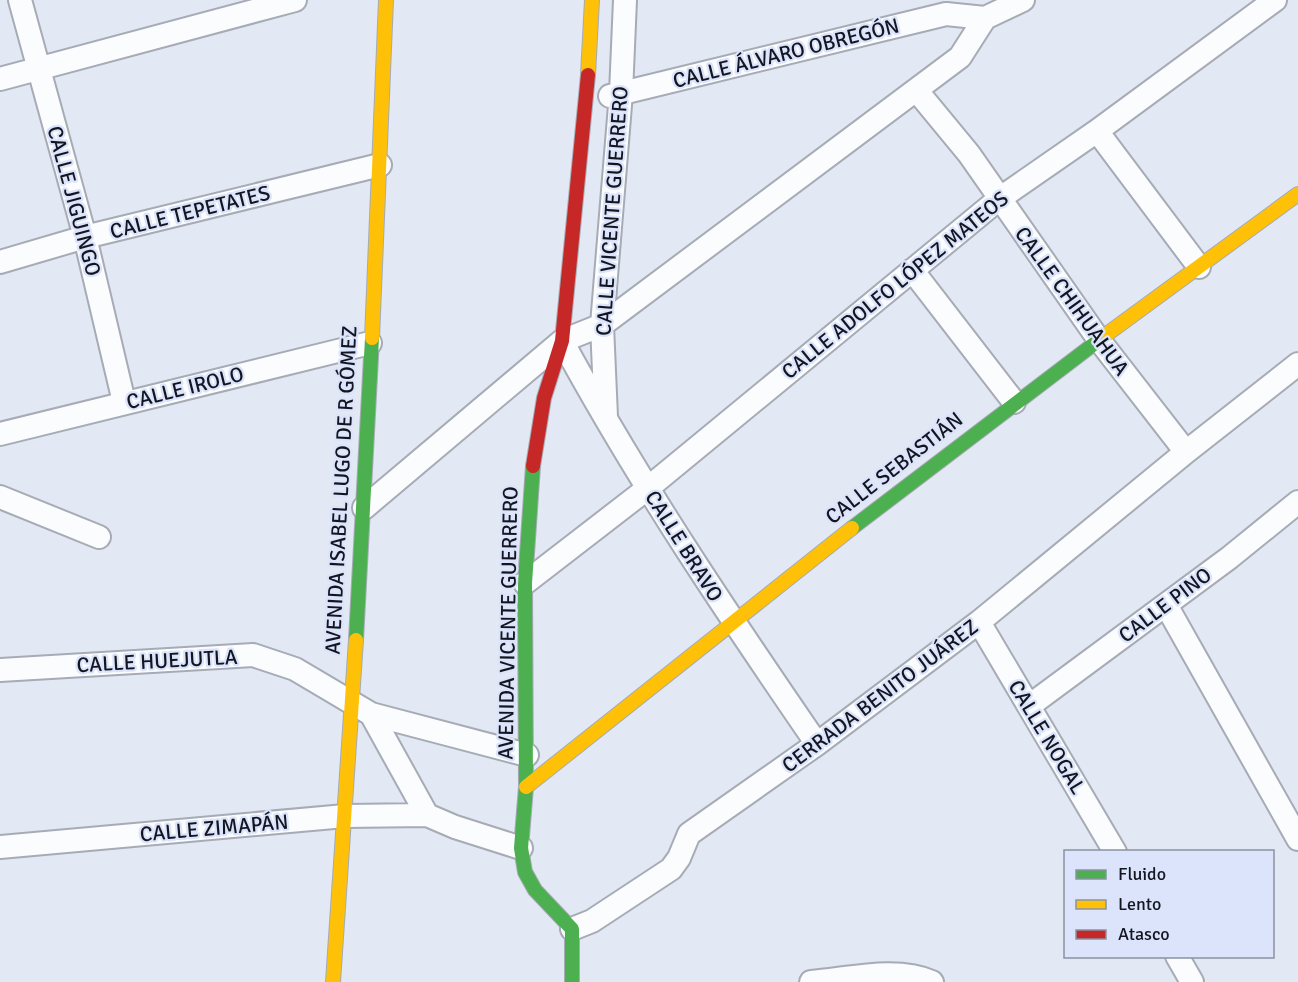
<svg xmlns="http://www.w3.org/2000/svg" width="1298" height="982" viewBox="0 0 1298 982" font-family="Signika,sans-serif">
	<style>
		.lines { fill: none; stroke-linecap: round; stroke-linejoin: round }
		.street-casing { stroke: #a6abb5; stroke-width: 26 }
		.fast-casing { stroke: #a6abb5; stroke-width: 16 }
		.slow-casing { stroke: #a6abb5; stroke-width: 16 }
		.jam-casing { stroke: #a6abb5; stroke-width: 16 }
		.street { stroke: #fbfcfd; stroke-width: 22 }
		.fast { stroke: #4caf50; stroke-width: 14 }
		.slow { stroke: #ffc107; stroke-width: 14 }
		.jam { stroke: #c62828; stroke-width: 14 }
		.labels { text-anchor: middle; stroke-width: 4.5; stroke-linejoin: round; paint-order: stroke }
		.street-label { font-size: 21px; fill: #131620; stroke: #dbe4fb }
	</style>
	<rect width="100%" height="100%" fill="#e2e8f4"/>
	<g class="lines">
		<defs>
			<path id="street" d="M20,0L85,237L124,402
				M0,79L295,0
				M917,91L969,154L1099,340L1186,452
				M610,96L946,14L985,18
				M1097,131L1199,267
				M0,262L85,237L380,165
				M912,270L1014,402
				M562,341C638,481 727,613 817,744
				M606,417L602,325L621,93L625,0
				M0,434L370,343
				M0,497L99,537
				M364,508L562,341L602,325L960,57L985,18L1023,0
				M525,583L648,488L999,199L1097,131L1275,0
				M1166,605L1298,839
				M979,622L1115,852
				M0,670L253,655L295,669L371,714L527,755
				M1029,706L1229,558L1298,502
				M371,714L427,815
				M0,847L345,816L427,815L455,827L521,848
				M572,929L592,921L671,869L679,858L689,834L817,744L979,622L1186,452L1298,364
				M1177,956L1192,982
				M811,982C848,979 897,966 932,982"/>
			<path id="fast" d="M533,466L525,583L526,787L521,848L525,872L535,890L572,929V982
				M852,528L1107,334
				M356,640L372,338"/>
			<path id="slow" d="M588,75L592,0
				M1107,334L1298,194
				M372,338L386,0
				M526,787L852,528
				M333,982L356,640"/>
			<path id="jam" d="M533,466L544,398L562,341L588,75"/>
		</defs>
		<use href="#street" class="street-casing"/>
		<use href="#fast" class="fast-casing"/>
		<use href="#slow" class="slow-casing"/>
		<use href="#jam" class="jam-casing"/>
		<use href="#street" class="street"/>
		<use href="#fast" class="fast"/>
		<use href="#slow" class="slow"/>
		<use href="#jam" class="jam"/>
	</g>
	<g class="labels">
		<g class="street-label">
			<text transform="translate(786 53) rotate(-14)" y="7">CALLE ÁLVARO OBREGÓN</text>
			<text transform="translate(74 201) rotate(75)" y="7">CALLE JIGUINGO</text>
			<text transform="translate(612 211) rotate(-86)" y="7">CALLE VICENTE GUERRERO</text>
			<text transform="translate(190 212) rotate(-14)" y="7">CALLE TEPETATES</text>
			<text transform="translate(895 285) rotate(-39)" y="7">CALLE ADOLFO LÓPEZ MATEOS</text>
			<text transform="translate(1072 301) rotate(54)" y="7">CALLE CHIHUAHUA</text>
			<text transform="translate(185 388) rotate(-14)" y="7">CALLE IROLO</text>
			<text transform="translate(894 468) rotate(-38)" y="7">CALLE SEBASTIÁN</text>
			<text transform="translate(341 490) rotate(-87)" y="7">AVENIDA ISABEL LUGO DE R GÓMEZ</text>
			<text transform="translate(684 546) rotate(58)" y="7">CALLE BRAVO</text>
			<text transform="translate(1165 605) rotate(-37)" y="7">CALLE PINO</text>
			<text transform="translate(508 623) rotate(-89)" y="7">AVENIDA VICENTE GUERRERO</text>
			<text transform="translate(157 661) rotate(-3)" y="7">CALLE HUEJUTLA</text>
			<text transform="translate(880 696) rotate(-37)" y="7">CERRADA BENITO JUÁREZ</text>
			<text transform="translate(1047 737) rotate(59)" y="7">CALLE NOGAL</text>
			<text transform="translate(214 828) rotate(-5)" y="7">CALLE ZIMAPÁN</text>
		</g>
	</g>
	<rect x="1064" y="850" width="210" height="108" fill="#dbe4fb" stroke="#8b92a3" stroke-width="1.5"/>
	<rect x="1076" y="870" width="30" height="9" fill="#4caf50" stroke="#8b92a3" stroke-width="1.5"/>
	<text x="1118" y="880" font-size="18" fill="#131620">Fluido</text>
	<rect x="1076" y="900" width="30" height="9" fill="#ffc107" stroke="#8b92a3" stroke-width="1.5"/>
	<text x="1118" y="910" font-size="18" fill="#131620">Lento</text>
	<rect x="1076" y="930" width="30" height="9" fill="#c62828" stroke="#8b92a3" stroke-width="1.5"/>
	<text x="1118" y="940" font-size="18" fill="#131620">Atasco</text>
</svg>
